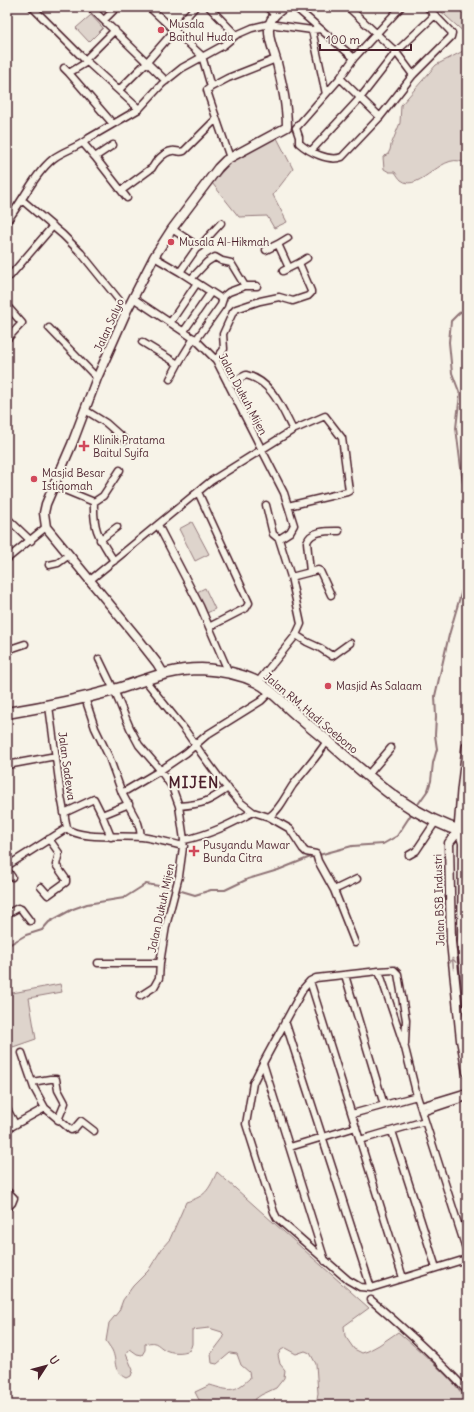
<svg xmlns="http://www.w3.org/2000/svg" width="474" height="1412" viewBox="0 0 474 1412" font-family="Delius,sans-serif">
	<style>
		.green { fill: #ded4cc; stroke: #947a7c }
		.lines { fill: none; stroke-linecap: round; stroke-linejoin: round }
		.stream { stroke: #8e7275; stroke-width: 2 }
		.minor-casing { stroke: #4a1f2b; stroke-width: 9 }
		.tertiary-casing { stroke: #4a1f2b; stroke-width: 11 }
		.secondary-casing { stroke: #4a1f2b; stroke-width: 12 }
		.primary-casing { stroke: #4a1f2b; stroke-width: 13 }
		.minor { stroke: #f7f3e8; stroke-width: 6 }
		.tertiary { stroke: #f7f3e8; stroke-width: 8 }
		.secondary { stroke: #f7f3e8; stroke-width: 9 }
		.primary { stroke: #f7f3e8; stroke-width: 10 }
		.oneway { stroke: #a0898a }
		.poi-dot { fill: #d1495b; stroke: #f7f3e8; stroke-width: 1.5 }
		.labels { text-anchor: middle; stroke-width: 4; stroke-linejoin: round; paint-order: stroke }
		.poi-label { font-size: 11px; fill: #4a1f2b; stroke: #f7f3e8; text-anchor: start }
		.street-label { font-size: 11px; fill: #4a1f2b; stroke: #f7f3e8 }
		.district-label { font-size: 15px; font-weight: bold; letter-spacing: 1px; fill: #4a1f2b; stroke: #f7f3e8 }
	</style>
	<rect width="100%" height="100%" fill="#f7f3e8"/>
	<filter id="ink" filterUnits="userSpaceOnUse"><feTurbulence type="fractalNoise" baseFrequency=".025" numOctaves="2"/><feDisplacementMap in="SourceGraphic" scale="8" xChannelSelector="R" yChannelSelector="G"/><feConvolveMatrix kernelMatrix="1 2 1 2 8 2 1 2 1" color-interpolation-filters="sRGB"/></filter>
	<g filter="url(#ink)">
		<path class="green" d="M436,7H467V35Z
			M91,15L103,28L89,42L76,28Z
			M467,49V165C445,146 420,195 401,180C399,178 397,175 395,172H389L384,169L383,157L388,154L390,150L391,145L400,123L401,105L436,65Z
			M276,136L293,169L273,195L287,222L274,228L267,216L239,217L212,183L234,159Z
			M192,522L209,554L195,561L179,529Z
			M205,588L215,609L207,613L197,592Z
			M60,984L62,992L29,998L36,1039L13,1047L7,1030V994Z
			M217,1172L369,1308L344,1326L345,1336L354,1349L362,1353L368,1351L379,1345L398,1332C412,1344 467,1390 467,1405H384L383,1404L380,1405H310L317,1399L318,1393L316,1364L310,1353L305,1351L296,1354L285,1348L281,1350L278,1355L280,1364L285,1370L284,1378L276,1388L261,1395L247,1405H208L207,1401L199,1400L195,1392L210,1385C230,1391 234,1393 250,1378L249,1372L241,1365L237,1354L230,1353L217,1364L212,1363L211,1354L224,1337L222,1332L209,1328L192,1330V1344L190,1350C184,1353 174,1353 168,1351C158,1348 158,1339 145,1344V1350L142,1355L137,1354L130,1349L126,1354L133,1370L131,1376L127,1378C111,1370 118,1363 112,1350C110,1347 108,1344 106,1341L109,1323L119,1311L123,1300L133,1286L148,1271L163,1247L170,1239L186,1202C206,1196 208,1191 217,1172Z"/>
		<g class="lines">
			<path class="stream" d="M467,307L458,314L451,321L449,342L452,373L460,394L456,428L464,492L467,544
				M416,807L428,790L431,781L433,763L437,749L435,735L436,717L435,696L449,635L467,573
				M178,890L195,895L211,890H225L248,879L278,870L308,858L352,846L383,844L397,836L412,813
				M7,946L26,935L42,930L49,922L73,909L87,904L124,898L146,884L172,888"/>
			<defs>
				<path id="minor" d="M32,7L85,60L139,109
					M90,7L166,81
					M149,7L202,56L211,87L207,90L209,97L230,158
					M209,7L236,35
					M267,7L275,15
					M295,7L354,58
					M348,7L396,52L413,75
					M104,20L117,7
					M312,30L326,94
					M85,60L115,30
					M64,68L69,73L87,62
					M69,73L113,124
					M340,78L380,117
					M211,87L228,78L276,59
					M119,90L147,62L195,7
					M296,128L299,137V143C309,152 329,162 342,157L380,117L413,75L451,37L452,33L427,7
					M296,128L340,78L354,58L401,7
					M83,143L95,157L127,198
					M311,151L361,97L396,52L435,15
					M95,157L113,145
					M122,190L152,168C155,162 164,152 172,151C176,150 179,153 184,151L216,119
					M22,200L63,235L81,253L127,310
					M7,221C23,201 34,174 54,158C65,150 79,147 89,138L139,109L162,84L182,68L224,45L236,35L252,28L269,24L312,30L320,29
					M172,229L199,247L196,249L180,272
					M278,244L288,238
					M199,247L221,223
					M266,250L278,244L289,268
					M154,257L180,272L222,299
					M299,263L307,258
					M10,276L53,226
					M191,279L207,262L215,257L222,261L231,263L245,286H257
					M133,298L196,340L216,360L284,493L294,525L290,532L279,539L291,577L301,624L296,635L258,682
					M7,306L22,323L8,338
					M170,323L197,283
					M49,328L97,378
					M184,331L211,292
					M196,340L221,305L224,296L229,292L245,286
					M142,342L178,364L194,338
					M216,360L224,349L223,334L233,312L236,309L260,301L279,297L293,301L308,296L311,293V291L299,263L283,271
					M170,379L178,364
					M228,384L246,375C272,381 282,409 293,430
					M85,410L106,423L125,440
					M55,486L94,502L103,496L120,470
					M198,492L249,603L246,608L209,627
					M94,502C93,531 99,537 114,561
					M266,505L273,534L279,539
					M7,518L31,541
					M158,525L200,606L229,673
					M100,540L117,527
					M7,559L46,527
					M49,565L58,563L69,555
					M310,572L307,542C311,530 329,531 339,531
					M291,577L318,570L320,571L331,595
					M89,581L211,481L293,430L325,416L342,438L349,491L347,492L288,506
					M296,635L307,642L320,648L332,656L350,643
					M7,650L25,644
					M99,659L114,690L130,728L139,745L157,766L172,787L179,806L184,840L179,876L166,926L160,963L159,978L154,987L140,996
					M145,680L185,730L201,753L223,783L240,802L253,812L269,817L290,829L303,849L306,852L316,854L318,861L334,890L355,943
					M85,698L95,728L109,757L122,793L138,823L140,830L141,837
					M49,706L61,796L67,828
					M7,765L56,756
					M367,776L391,748
					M122,793L161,770L186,753L208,734L261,701L270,692
					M179,806C204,804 208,802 228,788
					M64,813L94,799L102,815L129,804
					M102,815L111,837
					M269,817C280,810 286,795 293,785C305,770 317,757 327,741
					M67,828C77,840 126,835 142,837C156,839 170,843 184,846
					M184,840C209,835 231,824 253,812
					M409,855L416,851L436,821
					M7,866L67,828
					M7,870L12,877
					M41,887L48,895L66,882V879L56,865L59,853L49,839
					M334,890L357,879
					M7,914L18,908L21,909L30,921
					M98,963H160
					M379,971L394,970L398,974L406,1020L405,1044
					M345,975L384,1105
					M310,981L403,1278
					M285,1021L371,1288
					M263,1063L253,1083L246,1124L274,1212L277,1218L348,1280L360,1287L371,1288L466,1259L467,1257
					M32,1082L50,1079H56L58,1090L65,1103L58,1120
					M421,1106L467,1092
					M45,1108L71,1130L74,1129L81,1121L94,1131
					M7,1109L15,1124
					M422,1112L467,1097
					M352,1114L417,1096
					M7,1129L45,1108L34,1088L22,1053
					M392,1131L436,1268
					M360,1140L425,1121
					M290,1147L356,1127
					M7,1191L14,1198L12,1203L7,1208
					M325,1261L263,1063L303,989L310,981L316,978L379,971L405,1048L417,1096L467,1252
					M371,1300C406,1330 437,1358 467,1391"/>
				<path id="tertiary" d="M163,673L157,663L139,640L46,527L44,513L46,504L72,444L97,378L127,310L154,257L172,229L218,168L226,160L287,127C287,105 282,84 277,63C274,51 266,35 270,23C272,16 279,11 285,7
					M459,830L449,843L451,942L461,1040L467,1072
					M459,830L463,843L462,944L467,1002"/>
				<path id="secondary" d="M459,830L462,791L467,747"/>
				<path id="primary" d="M7,713C43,707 78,700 114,690C144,681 168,669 201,669C220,670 241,674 257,682C273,690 285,706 299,717C309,726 319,734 329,742C372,780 411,817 467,833"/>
			</defs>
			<use href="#minor" class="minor-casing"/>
			<use href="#tertiary" class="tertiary-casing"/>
			<use href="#secondary" class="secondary-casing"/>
			<use href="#primary" class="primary-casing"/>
			<use href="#minor" class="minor"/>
			<use href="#tertiary" class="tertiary"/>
			<use href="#secondary" class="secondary"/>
			<use href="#primary" class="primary"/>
		</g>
		<defs><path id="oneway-shaft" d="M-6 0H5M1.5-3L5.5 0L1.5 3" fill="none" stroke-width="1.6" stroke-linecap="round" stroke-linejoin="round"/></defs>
		<use class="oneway" href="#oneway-shaft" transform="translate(453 964) rotate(-96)"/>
	</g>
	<g class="poi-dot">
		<circle cx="161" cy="30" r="4"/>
		<circle cx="171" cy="242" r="4"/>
		<path d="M82 440h4v4h4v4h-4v4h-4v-4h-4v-4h4z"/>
		<circle cx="34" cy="479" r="4"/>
		<circle cx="328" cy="686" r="4"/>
		<path d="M192 845h4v4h4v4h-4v4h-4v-4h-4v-4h4z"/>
	</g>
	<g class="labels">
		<g class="poi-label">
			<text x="169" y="28">Musala<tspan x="169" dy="13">Baithul Huda</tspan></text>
			<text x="179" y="246">Musala Al-Hikmah</text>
			<text x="93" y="444">Klinik Pratama<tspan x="93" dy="13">Baitul Syifa</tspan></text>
			<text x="42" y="477">Masjid Besar<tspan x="42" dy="13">Istiqomah</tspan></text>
			<text x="336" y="690">Masjid As Salaam</text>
			<text x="203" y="849">Pusyandu Mawar<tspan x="203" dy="13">Bunda Citra</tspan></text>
		</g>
		<g class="street-label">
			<text transform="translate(109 325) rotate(-66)" y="4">Jalan Salyo</text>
			<text transform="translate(243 394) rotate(62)" y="4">Jalan Dukuh Mijen</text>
			<text transform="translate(311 713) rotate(40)" y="4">Jalan RM. Hadi Soebono</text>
			<text transform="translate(67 766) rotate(82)" y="4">Jalan Sadewa</text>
			<text transform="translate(439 900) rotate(-92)" y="4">Jalan BSB Industri</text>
			<text transform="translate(161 908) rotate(-78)" y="4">Jalan Dukuh Mijen</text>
		</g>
		<g class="district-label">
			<text x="194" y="788">MIJEN</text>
		</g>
	</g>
	<rect width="474" height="1412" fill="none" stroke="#f7f3e8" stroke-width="24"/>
	<rect x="12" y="12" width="450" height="1388" fill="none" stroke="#4a1f2b" stroke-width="1.5" filter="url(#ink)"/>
	<g transform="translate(46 1366) rotate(54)" stroke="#f7f3e8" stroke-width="3" paint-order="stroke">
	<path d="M0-3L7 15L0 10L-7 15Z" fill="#4a1f2b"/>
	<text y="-6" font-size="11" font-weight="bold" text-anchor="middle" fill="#4a1f2b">U</text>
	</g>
	<path d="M320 44v6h91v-6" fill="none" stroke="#4a1f2b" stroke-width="2"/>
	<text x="326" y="44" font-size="12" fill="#4a1f2b" stroke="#f7f3e8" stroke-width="3" paint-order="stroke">100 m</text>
</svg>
